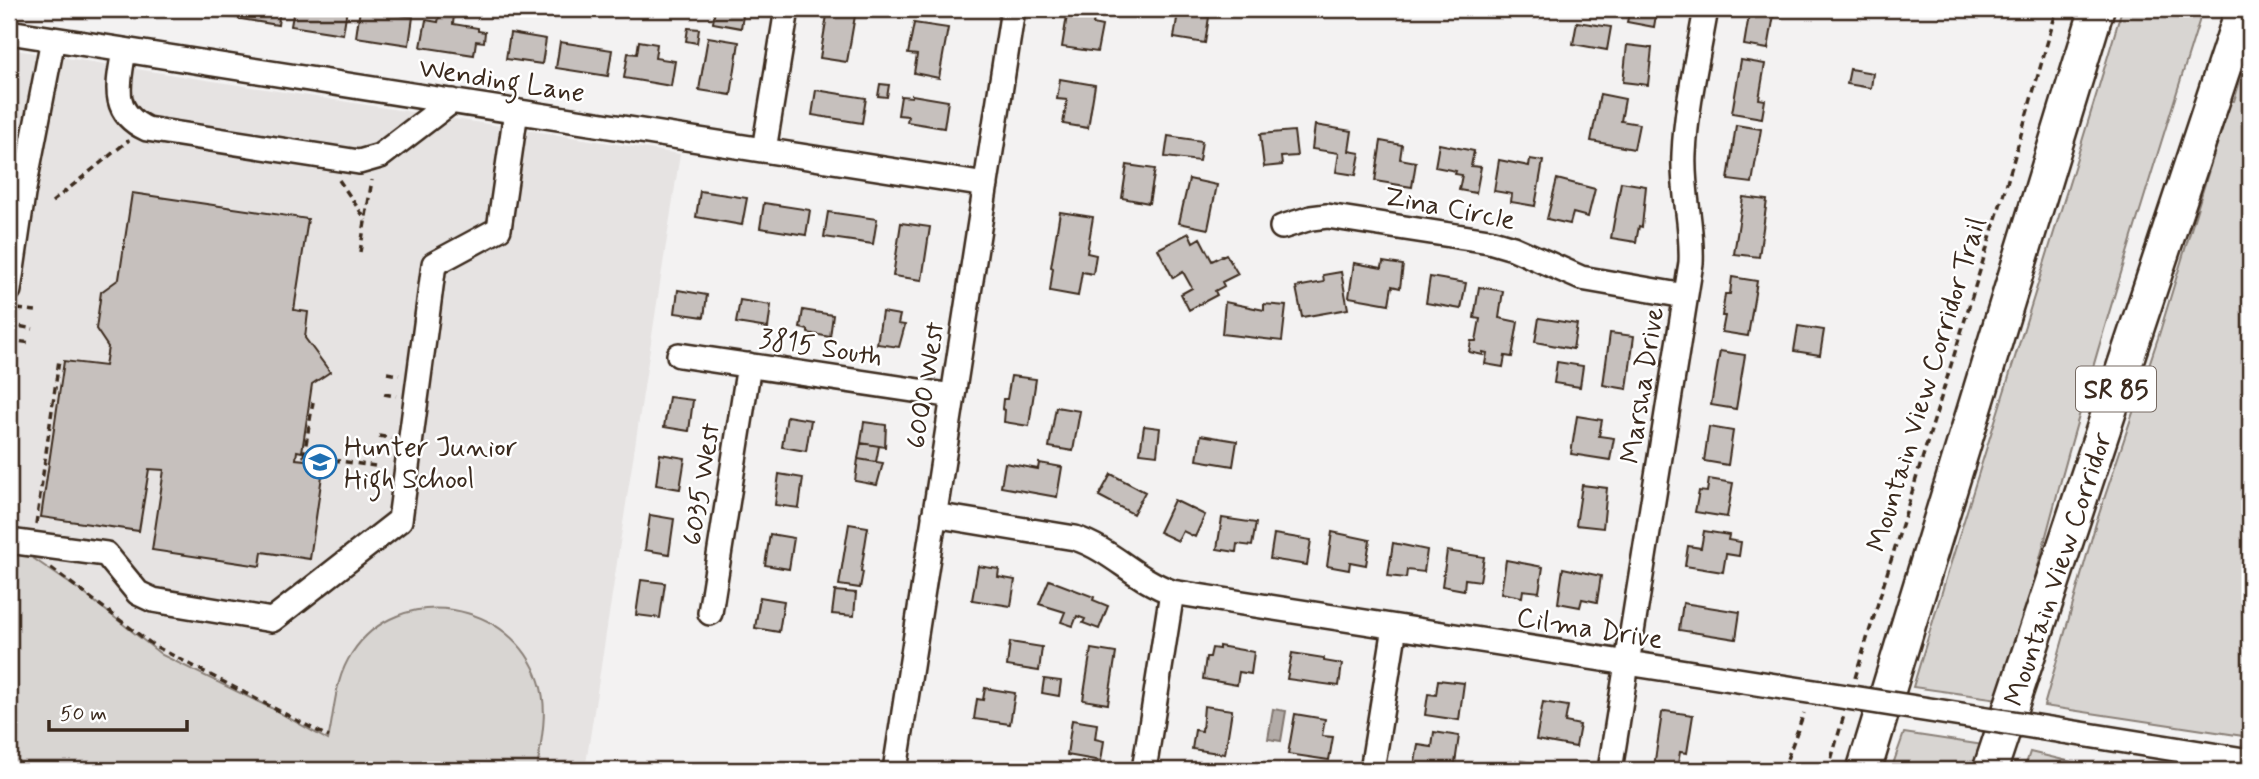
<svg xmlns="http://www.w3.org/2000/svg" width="2259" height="779" viewBox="0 0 2259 779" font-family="Mynerve,sans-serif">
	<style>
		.built { fill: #e6e3e2 }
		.green { fill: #d8d5d2; stroke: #8a8078; stroke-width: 2 }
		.water { fill: #b2aba7; stroke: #827770; stroke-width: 2 }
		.building { fill: #c6c0bd; stroke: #3b2a1e; stroke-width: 2 }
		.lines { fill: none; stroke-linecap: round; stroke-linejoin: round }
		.minor-casing { stroke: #3b2a1e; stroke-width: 28 }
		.highway-casing { stroke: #3b2a1e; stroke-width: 38 }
		.path { stroke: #3b2a1e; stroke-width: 3.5; stroke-dasharray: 7 5; stroke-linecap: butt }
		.minor { stroke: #fff; stroke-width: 23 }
		.highway { stroke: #fff; stroke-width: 33 }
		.minor-bridge-casing { stroke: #3b2a1e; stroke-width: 28; stroke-linecap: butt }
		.minor-bridge { stroke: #fff; stroke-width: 23 }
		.labels { text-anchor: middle; stroke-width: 5; stroke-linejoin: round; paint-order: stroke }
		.shield { fill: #fff; stroke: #766a62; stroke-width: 2 }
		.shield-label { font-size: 26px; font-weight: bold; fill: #3b2a1e }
		.street-label { font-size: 28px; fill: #3b2a1e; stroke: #fff }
		.poi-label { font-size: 28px; fill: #3b2a1e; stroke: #fff; text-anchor: start }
	</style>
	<rect width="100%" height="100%" fill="#f3f2f2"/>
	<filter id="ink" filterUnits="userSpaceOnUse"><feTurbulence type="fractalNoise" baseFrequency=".0143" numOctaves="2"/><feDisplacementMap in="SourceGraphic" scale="14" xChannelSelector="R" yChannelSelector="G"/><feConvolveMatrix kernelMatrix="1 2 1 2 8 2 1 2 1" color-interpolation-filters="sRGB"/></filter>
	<g filter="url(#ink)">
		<path class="built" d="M9,49L680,154L585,770H9Z"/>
		<path class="green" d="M2122,9H2203C2131,237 2059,467 2005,700L1913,687C1981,460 2055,236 2122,9Z
			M2250,48V441L2245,440L2242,456L2250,458V737L2044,706L2096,523L2158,338L2230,101H2234Z
			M9,548L30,552V556L85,594L162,655L271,708L328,740C335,710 334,680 352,653C399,581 513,601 539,681C549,710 541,741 537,770H9Z
			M1904,733L1990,746L1980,770H1891Z
			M2030,752L2076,763L2123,770H2024Z"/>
		<path class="water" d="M1273,709L1286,711L1281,741L1268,739Z"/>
		<path class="building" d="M229,9H280L278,25L228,17Z
			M294,9H347L343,34L291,26Z
			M360,9L413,17L409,45L356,37Z
			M715,9H744L741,28L713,23Z
			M828,9L856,10L847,62L820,58Z
			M923,9H951L950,15L923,11Z
			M1068,9H1096L1093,24L1102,26L1097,52L1062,47Z
			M1630,9H1657L1654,27L1627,22Z
			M1750,9H1775L1768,49L1744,45Z
			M1178,12L1209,17L1205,43L1174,38Z
			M440,13L454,15L453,24L478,28V31L485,32L484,42L476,41L474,55L421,47L426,20L438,22Z
			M1577,22L1611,27L1607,50L1573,44Z
			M914,23L948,28L939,78L914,73L917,55L908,54Z
			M688,28L699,29L697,43L686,41Z
			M510,33L546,39L542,64L506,59Z
			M708,37L739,42L731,95L699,90Z
			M639,41L657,44L655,58L675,61L671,86L624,78L628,53L637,54Z
			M560,42L612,50L608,76L556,68Z
			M1627,45L1652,48L1648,85L1623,82Z
			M1741,60L1765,64L1759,99L1765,100L1762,118L1732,113Z
			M1850,69L1873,73L1871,88L1847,84Z
			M1060,79L1095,85L1088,128L1063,124L1067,100L1057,99Z
			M880,84L889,85L887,97L878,96Z
			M816,90L866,98L862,123L812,115Z
			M1600,94L1625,99L1621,121L1639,124L1634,149L1591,141Z
			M912,95L948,101L944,128L907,122L908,116L898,115L901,96L912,97Z
			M1315,125L1352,131L1349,151L1360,153L1356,175L1336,172L1339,153L1312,149Z
			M1736,125L1761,129L1752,183L1728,180Z
			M1294,131L1297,156L1281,157L1282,165L1264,167L1260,134Z
			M1168,136L1202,141L1199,161L1165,157Z
			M1381,141L1402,145L1400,159L1416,162L1412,187L1375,181Z
			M1439,144L1474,151L1471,166L1481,167L1476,193L1459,190L1462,175L1455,174L1456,171L1435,167Z
			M1530,159L1543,161L1535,206L1511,202L1512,194L1494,191L1499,160L1529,166Z
			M1127,165L1155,169L1149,203L1122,198Z
			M1189,179L1217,185L1208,229L1179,223Z
			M1557,179L1595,189L1588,217L1573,213L1570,224L1547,219Z
			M1621,182L1646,186L1642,227L1639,226L1636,242L1611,238Z
			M700,191L747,198L742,225L696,217Z
			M132,193L308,219L294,310L308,312L305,338L330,372L312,384L302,452L297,451L296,459L324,462L310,559L262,552L260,566L152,550L164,470L149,469L139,531L41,517L64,361L105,366L108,347L96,329L101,292L119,279Z
			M1743,197L1767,200L1759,257L1734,254Z
			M764,203L810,210L806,235L760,228Z
			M828,212L877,219L873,244L824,237Z
			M1060,212L1093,217L1087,253L1096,255L1093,274L1082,272L1078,296L1050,291L1053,268L1051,267Z
			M901,223L930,227L922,280L893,276Z
			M1189,233L1193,242L1200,238L1212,261L1226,254L1238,274L1222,282L1224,286L1215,291L1217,295L1189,310L1181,294L1192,288L1183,272L1173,278L1158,249Z
			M1383,262L1403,265L1400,288L1392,286L1389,304L1349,297L1354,263L1382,268Z
			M1341,272L1348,309L1302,317L1296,287L1324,282L1323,275Z
			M1430,277L1466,283L1461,309L1426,303Z
			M1732,277L1757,281L1748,336L1722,332L1725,316H1722L1725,294H1730Z
			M1479,287L1503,291L1499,318L1518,322L1512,357L1505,356L1503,367L1485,364L1487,353L1483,352V355L1469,352L1471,341H1476L1480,319L1474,318Z
			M678,290L707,295L704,317L675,313Z
			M740,300L771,305L768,328L736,323Z
			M1225,302L1264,310V304L1286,306L1282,341L1222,334Z
			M803,310L833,315L830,337L808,333V330L800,328Z
			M882,312L900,315L898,324L905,325L899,347L877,344Z
			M1539,318L1577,324L1573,349L1535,342Z
			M1798,326L1824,330L1820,355L1794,351Z
			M1610,333L1634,336L1627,389L1603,385Z
			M1720,351L1745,355L1736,409L1711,405Z
			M1557,362L1583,366L1580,387L1554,383Z
			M1011,376L1036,379L1029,426L1004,422L1005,410L1002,409L1003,399H1007Z
			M669,397L693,400L689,431L664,427Z
			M1056,407L1080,411L1073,451L1049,447Z
			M787,416L811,420L806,451L782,447Z
			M1577,416L1602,420L1599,436L1614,438L1610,460L1571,454Z
			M864,422L886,425L885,447L861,443Z
			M1144,426L1160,428L1157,455L1140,453Z
			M1709,427L1733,431L1728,465L1704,461Z
			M1201,435L1237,441L1233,466L1197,460Z
			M861,443L879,446L876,462L858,459Z
			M660,454L685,458L680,489L656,485Z
			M858,459L883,463L877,485L855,481Z
			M1005,463L1038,469L1039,463L1062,467L1057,497L1001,487Z
			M779,474L803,478L799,508L775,505Z
			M1111,474L1145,492L1133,514L1099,496Z
			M1709,479L1733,483L1727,517L1695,512L1699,491L1707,492Z
			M1582,485L1607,488L1603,528L1576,525Z
			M1174,500L1205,515L1195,537L1183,531L1178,541L1159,532Z
			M650,515L674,519L669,554L645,550Z
			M1222,518L1256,523L1252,546L1237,544L1236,552L1217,549Z
			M849,524L868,527L861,571L863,572L860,588L839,585Z
			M1704,531L1729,535L1728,540L1741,542L1739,556L1726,554L1723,572L1685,566L1688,546L1701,548Z
			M1332,532L1370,540L1366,565L1350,562L1349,570L1327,566Z
			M770,534L794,538L789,569L765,565Z
			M1274,534L1311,540L1307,565L1270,559Z
			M1393,543L1427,550L1424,572L1407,570L1406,578L1388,576Z
			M1447,551L1484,557L1480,581L1465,579L1464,590L1442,586Z
			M1506,560L1543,567L1539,592L1523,590L1522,597L1501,593Z
			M978,566L999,569L998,577L1015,580L1011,606L972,600Z
			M1563,568L1601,576L1597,602L1582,599L1580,607L1558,603Z
			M641,580L665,583L660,618L636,615Z
			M1049,580L1094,597L1093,600L1108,606L1099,629L1083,623L1085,619L1077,616L1073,626L1061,622L1065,612L1039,604Z
			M835,591L856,593L854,616L832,614Z
			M760,597L784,601L779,632L755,628Z
			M1683,603L1740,612L1736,639L1679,630Z
			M1010,642L1042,647L1039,671L1007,666Z
			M1219,646L1254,652L1251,674L1239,672L1237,685L1203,679L1206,657H1210L1212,648L1219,649Z
			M1091,649L1116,653L1108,704L1083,700Z
			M1292,653L1324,658V661L1342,664L1339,686L1287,679Z
			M1044,679L1061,681L1059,696L1042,693Z
			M1438,680L1464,683L1459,720L1425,715L1428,694L1436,695Z
			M985,688L1015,693L1010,724L974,719L977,699L983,700Z
			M1543,702L1568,706L1565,722L1580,725L1576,747L1536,740Z
			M1204,706L1232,710L1225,754L1192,749L1195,730L1202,731Z
			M1665,711L1693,715L1687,753L1680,752L1677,770L1654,767L1662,713Z
			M1295,714L1325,719L1322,736L1333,737L1329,760L1288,754Z
			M1072,720L1097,724L1095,739L1104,741L1101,761L1067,755Z
			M1434,732L1459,736L1454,770L1414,768L1418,745L1432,747Z
			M1521,761L1546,765L1545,770H1520Z
			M948,762L980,766V770H947Z
			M1189,765L1222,770H1188Z"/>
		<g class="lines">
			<defs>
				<path id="minor" d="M9,32L986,185
					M124,50C119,83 109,112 147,129L359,162L380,156L452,101
					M764,150L787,9
					M1282,227L1311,218L1327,216L1489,241L1513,248L1581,278L1685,296
					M9,290L23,194L53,39
					M679,355L953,396
					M934,515L1075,538C1112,550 1136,580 1172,592L1821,693
					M9,541L106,554L138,593L153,600L272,620L400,520L434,264L499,229L516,111
					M710,613L749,365
					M2063,731L2250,761
					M895,770L1013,9
					M1144,770L1172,592
					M1372,770L1395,627
					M1610,770L1691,263C1693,226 1682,191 1684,154C1686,107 1698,56 1706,9"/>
				<g id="highway">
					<path d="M1864,770L2097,9"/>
					<path id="s1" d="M1990,770L2243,9"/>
				</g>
			</defs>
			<use href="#minor" class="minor-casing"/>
			<use href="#highway" class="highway-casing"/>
			<path class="path" d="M339,180L366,220
				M52,202L129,140
				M360,252L372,180
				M17,309L36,311
				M9,324L33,329
				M9,340L31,343
				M387,373L399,375
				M384,394L396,396
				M313,402L304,456L375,466
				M379,436L391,438
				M36,524L59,360
				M51,568L153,645L329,737
				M1855,678L2009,176L2057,9
				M1783,770L1804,713
				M1828,770L1844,715"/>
			<use href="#minor" class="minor"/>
			<use href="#highway" class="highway"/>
			<defs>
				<path id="minor-bridge" d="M1821,693L2063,731"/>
			</defs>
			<use href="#minor-bridge" class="minor-bridge-casing"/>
			<use href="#minor-bridge" class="minor-bridge"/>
		</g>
	</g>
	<defs>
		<symbol id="school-ring" viewBox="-11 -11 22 22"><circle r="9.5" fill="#fff" stroke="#1f6fb2" stroke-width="1.5"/><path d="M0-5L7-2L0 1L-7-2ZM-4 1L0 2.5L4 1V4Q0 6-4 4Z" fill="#1f6fb2"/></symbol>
	</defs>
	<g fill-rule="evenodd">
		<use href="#school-ring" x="301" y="443" width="38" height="38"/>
	</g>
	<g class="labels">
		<rect class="shield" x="2076" y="366.5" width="80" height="45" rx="5"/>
		<g class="shield-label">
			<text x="2116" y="398">SR 85</text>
		</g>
		<g class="street-label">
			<text transform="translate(502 79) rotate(9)" y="10">Wending Lane</text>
			<text transform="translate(1450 207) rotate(11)" y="10">Zina Circle</text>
			<text transform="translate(821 346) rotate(9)" y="10">3815 South</text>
			<text transform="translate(1925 384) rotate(-73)" y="10">Mountain View Corridor Trail</text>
			<text transform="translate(924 385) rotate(-81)" y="10">6000 West</text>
			<text transform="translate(1641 385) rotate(-81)" y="10">Marsha Drive</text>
			<text transform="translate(700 484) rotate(-81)" y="10">6035 West</text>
			<text dy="10" stroke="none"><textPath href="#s1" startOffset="212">Mountain View Corridor</textPath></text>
			<text transform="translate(1590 627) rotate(9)" y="10">Cilma Drive</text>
		</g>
		<g class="poi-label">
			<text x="344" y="456">Hunter Junior<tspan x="344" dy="32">High School</tspan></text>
		</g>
	</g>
	<rect width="2259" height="779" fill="none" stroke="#fff" stroke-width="35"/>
	<rect x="18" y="18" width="2224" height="744" fill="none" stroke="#3b2a1e" stroke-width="2.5" filter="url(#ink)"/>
	<path d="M49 720v10h138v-10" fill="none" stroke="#3b2a1e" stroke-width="3.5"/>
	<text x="60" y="720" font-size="21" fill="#3b2a1e" stroke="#ffffff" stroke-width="5" paint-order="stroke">50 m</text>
</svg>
